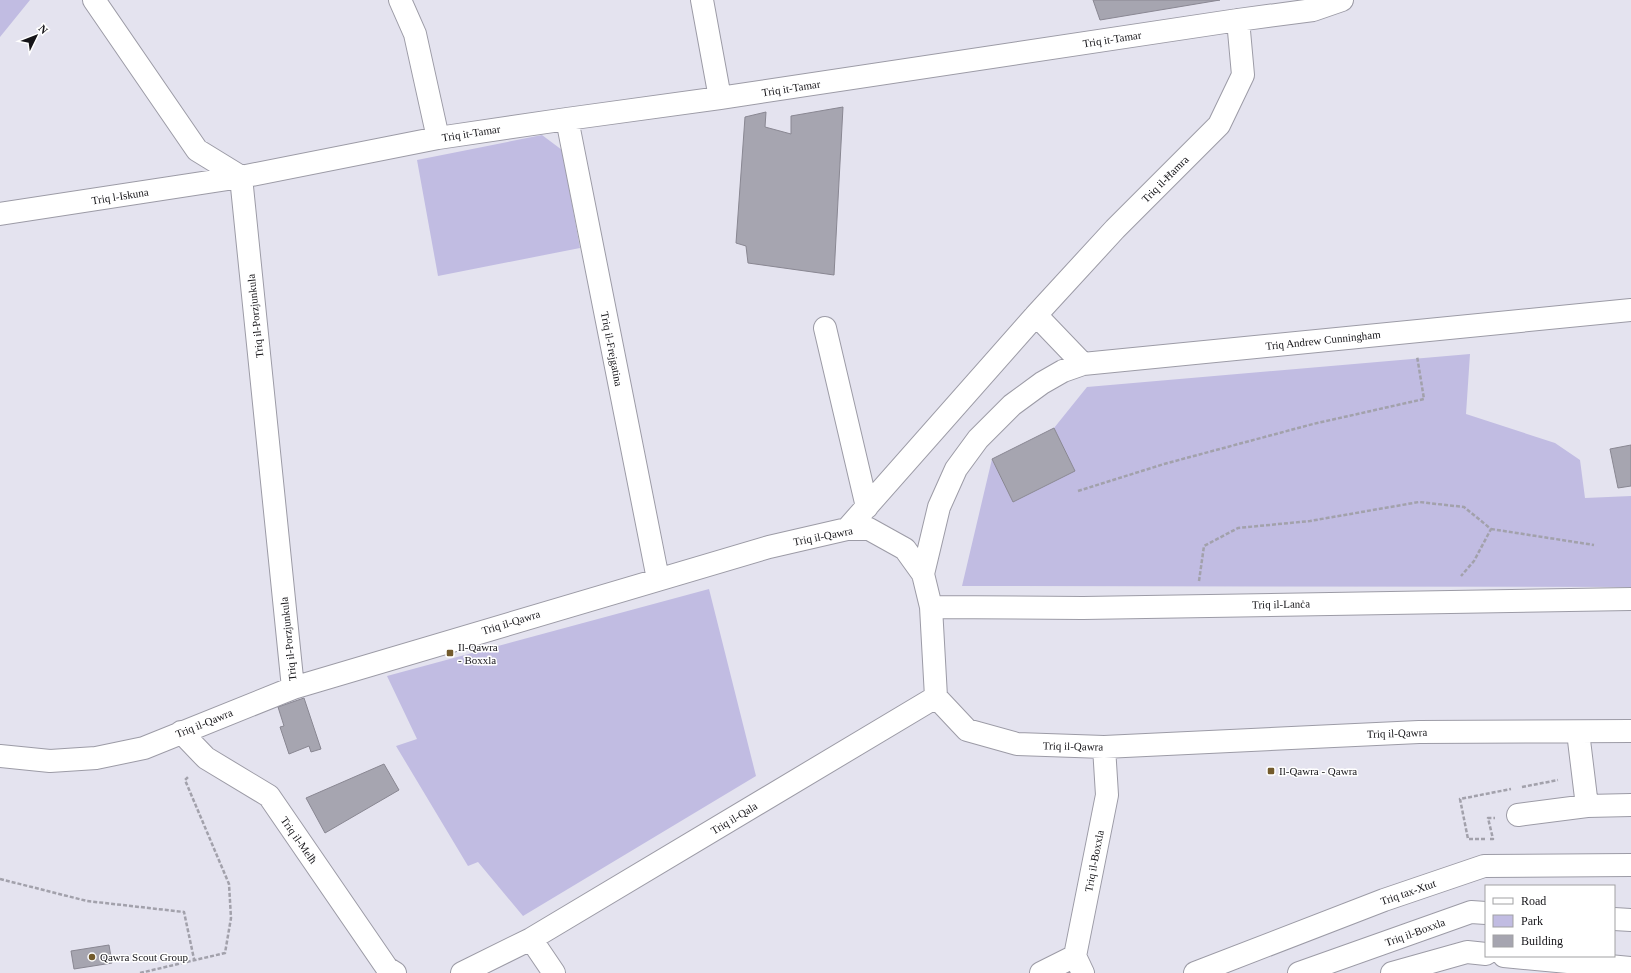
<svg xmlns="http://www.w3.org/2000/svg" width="1631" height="973" viewBox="0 0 1631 973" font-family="'Times New Roman',serif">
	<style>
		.green { fill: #c1bce2 }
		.building { fill: #a6a5b0; stroke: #898792 }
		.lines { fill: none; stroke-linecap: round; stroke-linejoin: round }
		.minor-casing { stroke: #9c9ba6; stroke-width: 24 }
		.path { stroke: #a2a1ab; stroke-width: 2.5; stroke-dasharray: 4 2; stroke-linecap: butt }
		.minor { stroke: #fff; stroke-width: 22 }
		.poi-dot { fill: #735b2c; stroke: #fff; stroke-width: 1.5 }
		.labels { text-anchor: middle; stroke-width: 3; stroke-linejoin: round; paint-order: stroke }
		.street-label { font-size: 11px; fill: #151418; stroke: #fff }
		.poi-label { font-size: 11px; fill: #151418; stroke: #fff; text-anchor: start }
	</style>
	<rect width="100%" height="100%" fill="#e4e3ef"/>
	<path class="green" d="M0,0H30L0,37Z
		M542,135L562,150L580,248L438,276L417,160Z
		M1470,354L1466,414L1555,443L1580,460L1585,498L1631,496V587L962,586L992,459L1013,502L1075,471L1054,428L1087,387Z
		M709,589L756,776L523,916L478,862L468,866L396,746L417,739L387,676Z"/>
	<path class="building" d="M1093,0H1220L1100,20Z
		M843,107L834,275L748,263L746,246L736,243L745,117L766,112L765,127L791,134V116Z
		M1054,428L1075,471L1013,502L992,459Z
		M1631,445V486L1618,488L1610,449Z
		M304,698L321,749L311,752L309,746L289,754L280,727L284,726L278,707Z
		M384,764L399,790L325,833L306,798Z
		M109,945L112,963L74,969L71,951Z"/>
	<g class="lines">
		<defs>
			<path id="minor" d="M94,0L197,150L241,177
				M400,0L415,34L438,138
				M702,0L720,98
				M567,119L658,579
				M241,177L293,688
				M0,214L241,177L438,138L567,119L720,98L1238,20L1313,10L1342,0
				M1036,315L1083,364L1631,310
				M825,328L867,507
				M847,529L1036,315L1115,229L1219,125L1243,75L1238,20
				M923,574L939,507L956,469L978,439L1012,405L1042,383L1063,371L1083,364
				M931,607L1083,608L1631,599
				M181,732L206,758L269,796L387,968L395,973
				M1578,732L1587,806
				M0,756L50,761L96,758L144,748L293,688L769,547L847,529H869L905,549L923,574L931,607L936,697L967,730L1017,744L1104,747L1419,732L1631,731
				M1518,815L1587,806L1631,805
				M1614,919L1631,920
				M531,939L554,973
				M1504,956L1631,968
				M462,973L531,939L936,697
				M1041,973L1075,956
				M1083,973L1075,956L1107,795L1104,747
				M1195,973L1384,900L1484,866L1631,865
				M1299,973L1471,912L1486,913
				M1392,973L1467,952L1486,954"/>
		</defs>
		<use href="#minor" class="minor-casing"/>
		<path class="path" d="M1078,491L1164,464L1313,424L1424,399L1417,356
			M1491,529L1594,545
			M1199,581L1204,546L1238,528L1310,521L1419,502L1464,507L1491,529L1474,561L1461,576
			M1522,787L1558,780
			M1485,839H1468L1460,799L1511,789
			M1490,839H1493L1488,818H1495
			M0,879L87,901L184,912L194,959
			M140,973L225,953L231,918L229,884L185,780L189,776"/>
		<use href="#minor" class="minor"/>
	</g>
	<g class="poi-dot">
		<rect x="446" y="649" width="8" height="8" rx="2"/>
		<rect x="1267" y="767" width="8" height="8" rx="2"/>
		<circle cx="92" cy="957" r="4"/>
	</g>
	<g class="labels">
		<g class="street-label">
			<text transform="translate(1112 39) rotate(-9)" y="4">Triq it-Tamar</text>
			<text transform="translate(791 88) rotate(-9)" y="4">Triq it-Tamar</text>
			<text transform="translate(471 133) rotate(-9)" y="4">Triq it-Tamar</text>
			<text transform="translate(1165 179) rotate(-45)" y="4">Triq il-Ħamra</text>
			<text transform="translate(120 196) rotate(-9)" y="4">Triq l-Iskuna</text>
			<text transform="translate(255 316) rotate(-96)" y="4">Triq il-Porzjunkula</text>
			<text transform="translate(1323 340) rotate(-6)" y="4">Triq Andrew Cunningham</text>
			<text transform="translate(612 349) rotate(79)" y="4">Triq il-Frejgatina</text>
			<text transform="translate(823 536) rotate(-11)" y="4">Triq il-Qawra</text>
			<text transform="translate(1281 604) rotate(-1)" y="4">Triq il-Lanċa</text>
			<text transform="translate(511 622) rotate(-17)" y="4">Triq il-Qawra</text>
			<text transform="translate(288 639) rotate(-96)" y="4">Triq il-Porzjunkula</text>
			<text transform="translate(204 723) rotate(-22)" y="4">Triq il-Qawra</text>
			<text transform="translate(1397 733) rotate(-2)" y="4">Triq il-Qawra</text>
			<text transform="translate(1073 746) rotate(1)" y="4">Triq il-Qawra</text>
			<text transform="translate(734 818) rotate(-31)" y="4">Triq il-Qala</text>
			<text transform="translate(299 840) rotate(55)" y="4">Triq il-Melħ</text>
			<text transform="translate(1094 861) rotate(-79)" y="4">Triq il-Boxxla</text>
			<text transform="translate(1408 892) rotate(-19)" y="4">Triq tax-Xtut</text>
			<text transform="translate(1415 932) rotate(-20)" y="4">Triq il-Boxxla</text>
		</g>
		<g class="poi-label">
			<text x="458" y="651">Il-Qawra<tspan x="458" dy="13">- Boxxla</tspan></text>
			<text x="1279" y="775">Il-Qawra - Qawra</text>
			<text x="100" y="961">Qawra Scout Group</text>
		</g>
	</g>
	<rect x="1485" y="885" width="130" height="72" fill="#ffffff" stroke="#a1a1a3"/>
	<rect x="1493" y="898" width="20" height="6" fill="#ffffff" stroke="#a1a1a3"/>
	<text x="1521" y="905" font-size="12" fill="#151418">Road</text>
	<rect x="1493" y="915" width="20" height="12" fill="#c1bce2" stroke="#a1a1a3"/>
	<text x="1521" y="925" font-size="12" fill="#151418">Park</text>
	<rect x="1493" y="935" width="20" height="12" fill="#a6a5b0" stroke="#a1a1a3"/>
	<text x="1521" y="945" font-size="12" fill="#151418">Building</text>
	<g transform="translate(36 36) rotate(47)" stroke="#ffffff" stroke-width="3" paint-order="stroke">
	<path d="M0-3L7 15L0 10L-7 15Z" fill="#151418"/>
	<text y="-6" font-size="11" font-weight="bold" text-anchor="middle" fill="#151418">N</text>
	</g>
</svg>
